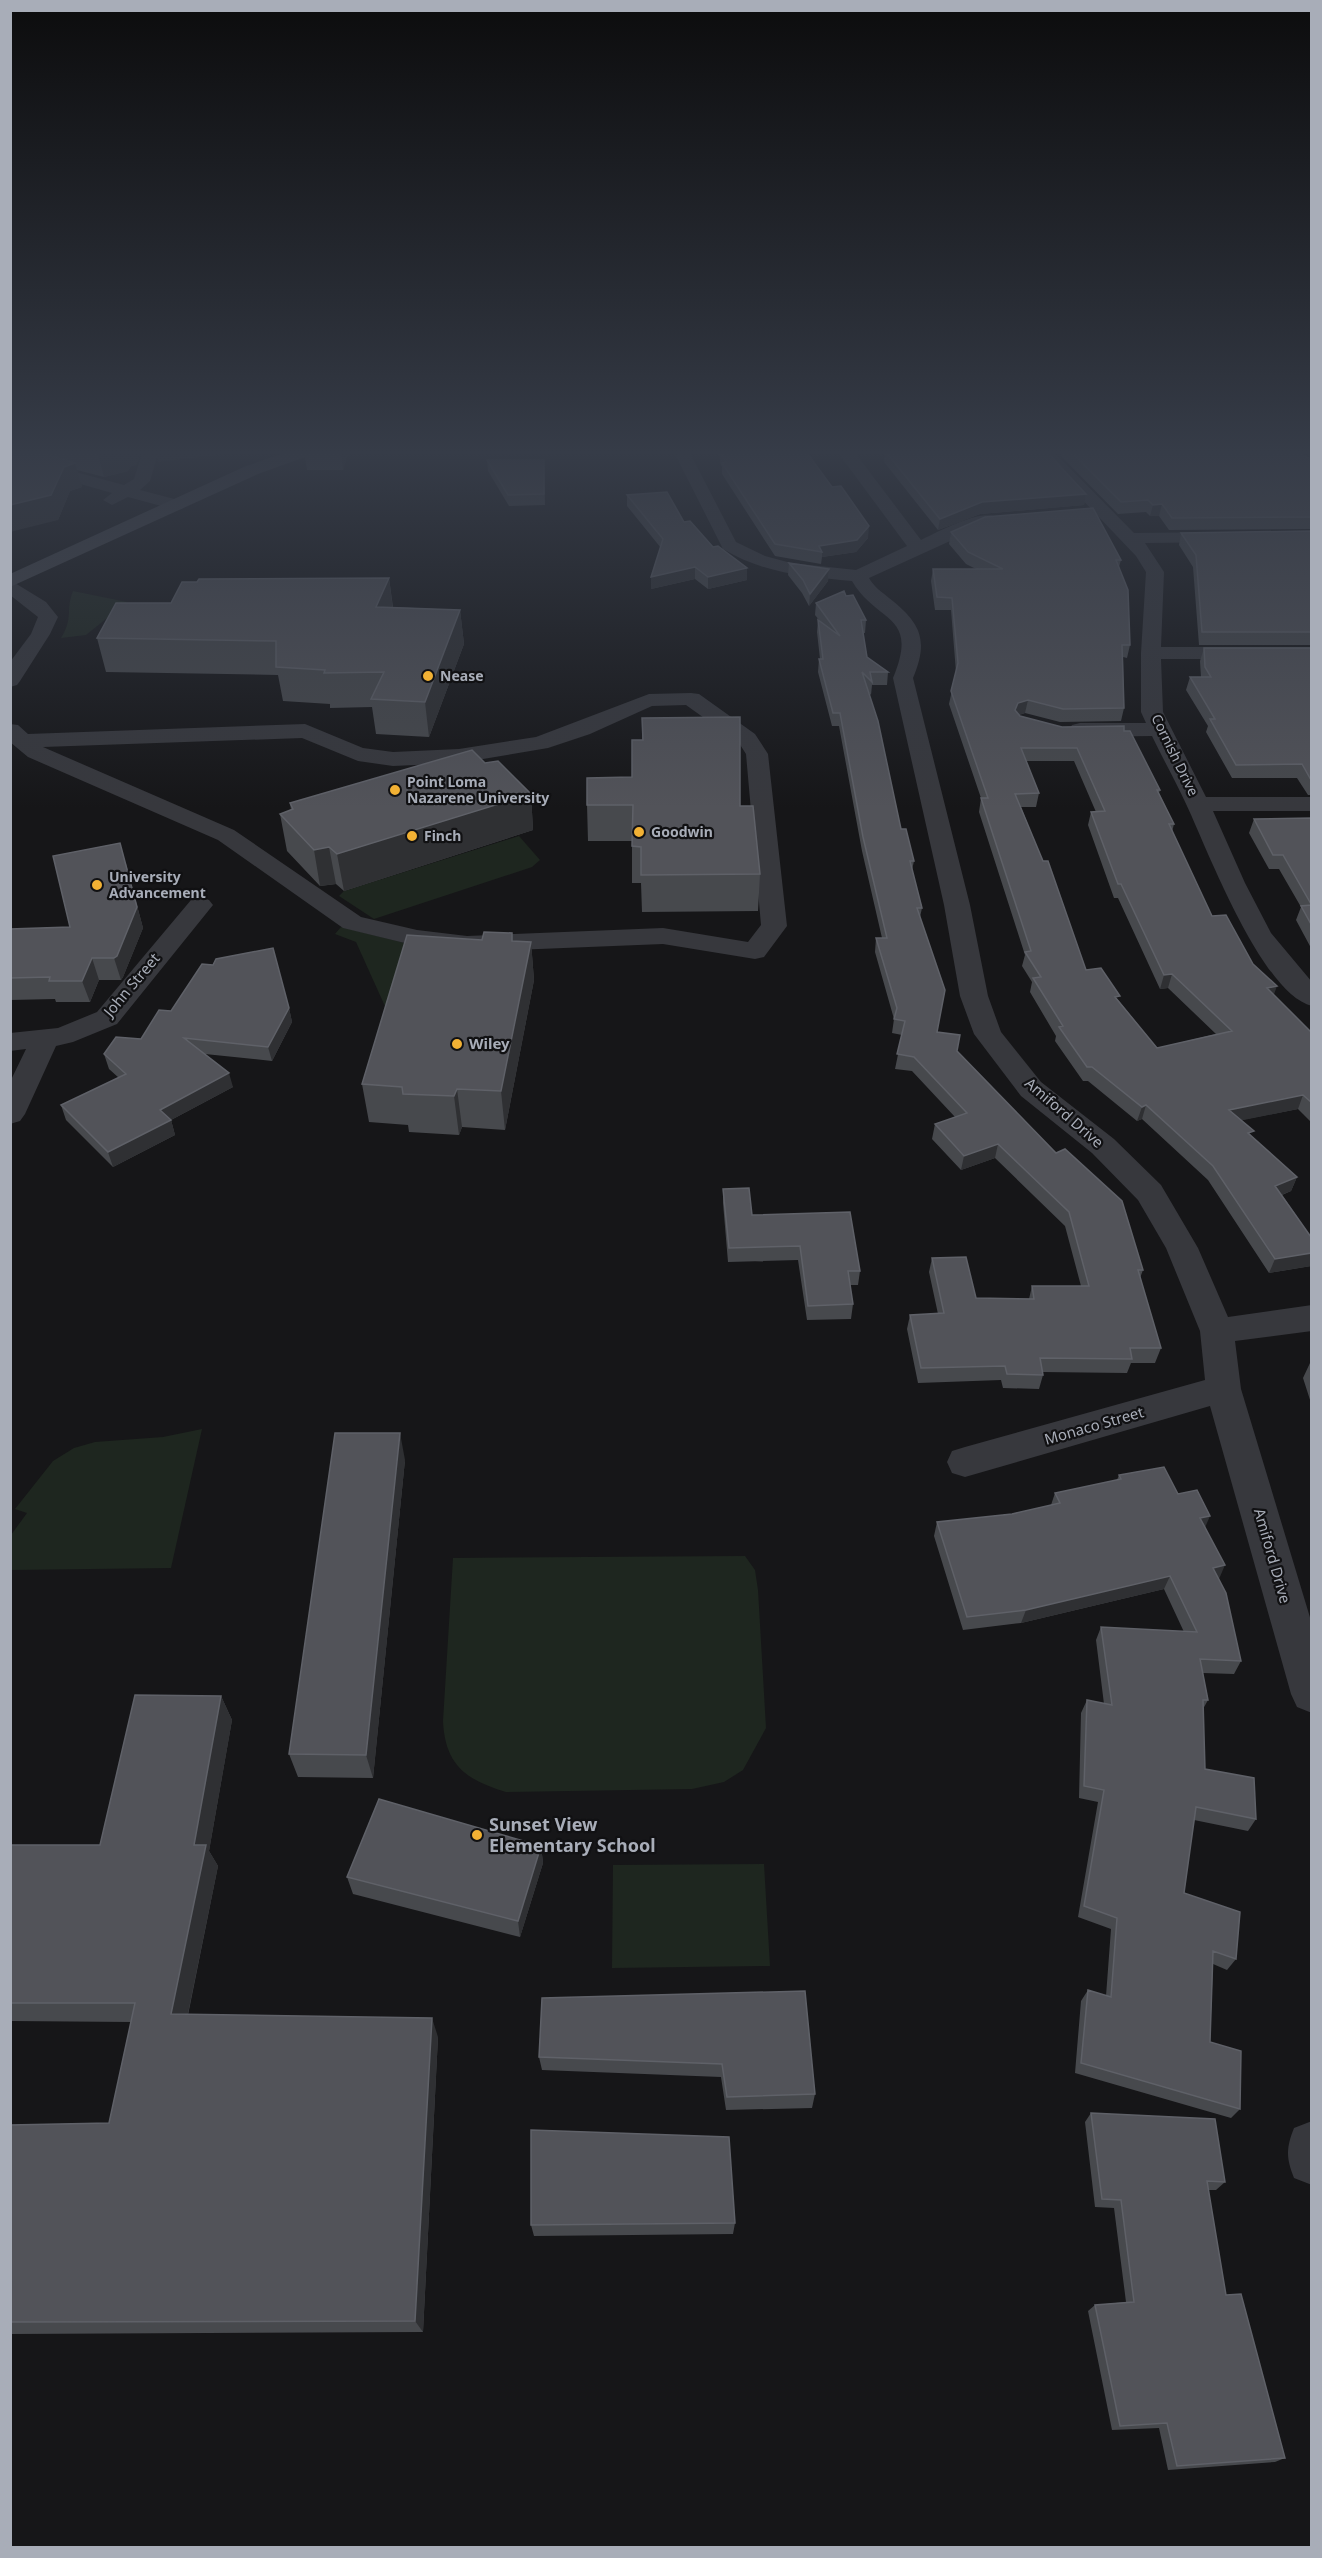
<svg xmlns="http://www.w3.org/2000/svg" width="1322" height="2558" viewBox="0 0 1322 2558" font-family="'Noto Sans',sans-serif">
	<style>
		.green { fill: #1e261f }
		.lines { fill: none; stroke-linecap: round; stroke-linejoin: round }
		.street { fill: #37383d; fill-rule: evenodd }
		.secondary { fill: #45474d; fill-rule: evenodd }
		.wall { fill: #47494d; fill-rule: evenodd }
		.shaded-wall { fill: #2f3033 }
		.building { fill: #525359; stroke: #5f6168; stroke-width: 1.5; fill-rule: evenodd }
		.poi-dot { fill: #f2b134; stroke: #111113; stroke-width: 2 }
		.labels { text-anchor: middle; stroke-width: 4.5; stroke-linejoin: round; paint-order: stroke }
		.far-poi-label { font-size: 14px; font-weight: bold; fill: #a8adb8; stroke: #111113; text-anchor: start }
		.far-street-label { font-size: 14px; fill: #a8adb8; stroke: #111113 }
		.street-label { font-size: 15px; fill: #a8adb8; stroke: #111113 }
		.poi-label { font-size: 15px; font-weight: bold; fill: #a8adb8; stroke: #111113; text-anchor: start }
		.near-poi-label { font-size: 18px; font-weight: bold; fill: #a8adb8; stroke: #111113; text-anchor: start }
	</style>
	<rect width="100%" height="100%" fill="#161618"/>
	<path class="green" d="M73,591L127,602L86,635L61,638C74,617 65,611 73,591Z
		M519,836L540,860L532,867L374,919L339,896L344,891Z
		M341,927L409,944L393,1024L356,942L335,934Z
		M202,1429L171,1568L11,1570V1535L27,1513L15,1509L53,1461L74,1448L95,1442L163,1437Z
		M745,1556L755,1570L758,1590L766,1728L743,1770L724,1782L692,1789L506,1792C466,1780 445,1765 443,1721L453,1558Z
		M764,1864L770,1966L612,1968L613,1865Z"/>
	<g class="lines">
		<path class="street" d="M143,450H159L150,481L140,490L182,501L185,505L182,509L176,510L128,497L112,505L103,500L112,493L56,477L10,471V461L57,467L124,485L134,479Z
			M836,450H853L921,540C936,533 988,504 1000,520L997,524L983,526L869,578C874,587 882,592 889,598C921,623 929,640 913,678L970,905L988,996L1001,1032L1041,1082L1114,1139L1161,1185L1198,1248L1228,1317L1312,1305V1331L1235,1341L1241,1389L1312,1624V1713L1297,1707L1291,1694L1210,1406L965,1477L952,1473L947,1462L952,1451L965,1447L1205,1380L1200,1331L1166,1248L1138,1200L1092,1153L1021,1096L974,1034L960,996L944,905L893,678C920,613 877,624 852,581C807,577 762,573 723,549L676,456L684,451L690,453L736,542L765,556L791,563L856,570L907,546Z
			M1035,450H1052L1134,533L1312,531V541L1145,543L1164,572L1161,647H1312V659H1161L1163,712L1206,797H1312V811H1213L1245,883L1271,933L1312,982V1006C1262,994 1208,851 1187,806C1176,782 1163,759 1152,736L1080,737L1072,735L1069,730L1072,725L1080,723H1146L1141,712V653L1146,572L1136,556Z
			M10,580L46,602L58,617L50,634L20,681L17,685L10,687V662L31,634L38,617L10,595Z
			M691,693L699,694L755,734L768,754L787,926L764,957L755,959L663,944L467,952L417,946L343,928L218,840L28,757L10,742V724L18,725L28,734L305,724L363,748L393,752L459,749L536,737L649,694ZM686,705L739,743L746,754L761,925L748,942L663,928L467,936L417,930L361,917L234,830L43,747L302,738L358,761L393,766L459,763L548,748L590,734L652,706Z
			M200,897L209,900L213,905L117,1024L73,1042L56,1046L25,1114L20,1121L10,1124V1082L26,1049L10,1051V1033L58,1028L97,1012L191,900Z
			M1312,2121V2185L1294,2178C1286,2158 1286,2148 1294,2128Z"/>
		<path class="secondary" d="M294,450H318L316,453L258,474L10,587V574L246,466Z"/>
	</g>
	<path class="wall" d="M10,450H142L136,465L131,466L128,471L104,477L77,470L82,487L70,491L58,520Z
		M304,450H349L343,470H307Z
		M716,450H805L868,538L856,552L822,557L821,564L775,556L722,474V467L720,463V458Z
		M885,450H934L1086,494L1084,505L980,514L938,530L884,462Z
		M1062,450H1293L1308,458L1311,457V529L1169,530L1159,516H1150L1146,512L1118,514L1061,456Z
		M487,460H544L545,505L509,506L488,471Z
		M627,495L684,522L713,547L747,568V580L708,589L695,579L651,589L661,548L627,506Z
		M1311,531V645H1199L1193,567L1179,545L1181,533Z
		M951,532L1121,560L1119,567L1130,645L1127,658L1123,657L1124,708L1121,721L1060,722L1025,713L1019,715L1020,716L1062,727L1124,731L1160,790L1159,793L1174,824L1172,832L1212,916L1253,964L1274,995L1311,1032V1122L1298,1109L1241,1120L1252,1137L1297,1177L1291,1191L1282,1195L1311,1237V1266L1269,1273L1208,1180L1142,1119L1137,1121L1088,1081H1083L1055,1041L1056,1036L1030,992L1032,982L1022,966L1025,955L979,812L981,798L949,704L956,672L951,610H935L931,581L933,569H976L966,564L949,544ZM1026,761H1074L1096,812H1091L1088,825L1114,898H1118L1160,989L1168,988L1216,1034L1157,1048L1119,1001L1086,970L1021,807H1036L1039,793Z
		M789,563L829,569L828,581L809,606L802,593L788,575Z
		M389,578L393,607L460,610L464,644L429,737L376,734L372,707L330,708V704L283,701L278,675L106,672L97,638L171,603L197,582Z
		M846,596L866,620L865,633H863L867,657L888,672L887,685H872L871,695L869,693L901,829L914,861L912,870L922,908L920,917L938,1032L957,1051L1143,1270L1140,1278L1161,1348L1155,1363H1131L1127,1373L1042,1372L1043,1375L1039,1389L1003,1388L1001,1380L918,1383L907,1329L910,1315L938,1314L929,1272L932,1258L976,1298L1029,1299L1032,1286H1081L1065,1226L995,1158L961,1170L932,1139L935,1124L955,1117L912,1071L895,1069L902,1035L892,1033L894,1019L875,952L876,938H882L862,851L839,726H832L818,672L819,659H820L817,632L818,620L820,621L815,615L816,603Z
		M1204,648H1311V795H1308L1297,778H1232L1206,732L1208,726L1186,690L1190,677H1201L1200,661Z
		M642,718L740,806L760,874L758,911L642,912L641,883H632V841H588L587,805L632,777L642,740Z
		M485,763L531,794L533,830L344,891L336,884L320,886L287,851L280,814L291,810L290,803Z
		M1311,818V948L1296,920L1301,907L1279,869H1269L1249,833L1254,819Z
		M126,864L143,928L123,977L121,980H99L90,1002H56L55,999L10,1000V929L70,927Z
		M512,933V941L531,942L534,980L505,1130L462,1127L459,1135L409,1132L408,1125L369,1122L362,1084L482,940Z
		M289,1008L292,1022L272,1061L205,1054L233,1087L171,1120L175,1135L113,1167L66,1120L61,1105L119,1078L109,1069L104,1054L141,1039L171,1011Z
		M723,1189L752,1215L860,1271L858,1285H850L853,1304L851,1319L807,1320L798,1260L728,1262L723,1203Z
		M1310,1363H1311V1403L1303,1378Z
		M405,1460L373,1778L298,1777L289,1754Z
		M1119,1475L1178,1494L1205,1528L1241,1661L1234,1674L1203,1673L1208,1700L1203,1709L1205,1769L1256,1819L1248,1831L1194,1820L1184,1893L1236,1959L1227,1970L1213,1964L1210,2042L1240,2109L1231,2118L1075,2073L1081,2001L1088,1990L1106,1996L1111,1929L1078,1917L1098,1802L1079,1798L1081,1713L1087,1700L1104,1704L1096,1640L1101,1627L1184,1632L1164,1589L1021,1623L963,1630L934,1536L937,1522L1012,1514L1051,1505L1055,1493L1117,1480Z
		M221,1696L232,1720L209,1851L218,1866L188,2015L438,2037L423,2332L10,2334V2125L109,2123L131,2022L10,2021V1845H100Z
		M541,1846L543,1863L520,1937L353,1894L347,1877Z
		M542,1998L815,2094L812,2108L726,2110L721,2077L542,2070L539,2057Z
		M1091,2113L1225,2182L1216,2190H1208L1226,2295L1285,2458L1275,2462L1168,2470L1159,2428L1112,2430L1088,2311L1095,2305L1126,2302L1114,2208L1095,2207L1085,2122Z
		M735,2223L733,2234L534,2236L531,2225Z"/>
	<path class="shaded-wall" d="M112,450H142L136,465L131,466L128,471L104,477L98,454Z
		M155,450H256L158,462Z
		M341,450H349L343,470Z
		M75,463L82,487L70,491L58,520L10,532V505L64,467Z
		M1086,494L1084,505L980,514L938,530L940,519L982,502Z
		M1162,504L1159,516H1150L1153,505Z
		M869,526L868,538L856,552L822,557V552L819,546Z
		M695,567V579L651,589V577Z
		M747,568V580L708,589V577Z
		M829,569L828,581L809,606L810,594Z
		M389,578L393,610L376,607Z
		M460,610L464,644L429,737L425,702Z
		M1028,700L1025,713L1016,716L1015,710L1018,703Z
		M531,794L533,830L344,891L337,854Z
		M120,843L143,928L123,977L121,980L114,958Z
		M329,847L336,884L320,886L314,850Z
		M531,942L534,980L505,1130L501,1091Z
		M92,958L99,980L90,1002L82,981Z
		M1172,974L1168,988L1160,989L1164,975Z
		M1277,986L1272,1000L1267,988Z
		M289,1008L292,1022L272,1061L268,1047Z
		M229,1073L233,1087L171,1120L175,1135L113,1167L108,1152L160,1110Z
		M457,1089L462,1127L459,1135L454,1096Z
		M1303,1095L1298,1109L1224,1124L1229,1110Z
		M1146,1105L1142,1119L1137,1121L1142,1107Z
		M998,1144L995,1158L961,1170L964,1156Z
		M1297,1177L1291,1191L1269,1200L1275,1186Z
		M1311,1253V1266L1269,1273L1275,1259Z
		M400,1433L405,1460L373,1778L366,1755Z
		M1210,1516L1204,1530L1200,1518Z
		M1225,1565L1219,1579L1213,1568Z
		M1170,1576L1164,1589L1021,1623L1026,1610Z
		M221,1696L232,1720L209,1851L218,1866L184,2033L171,2014L194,1845Z
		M541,1846L543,1863L520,1937L518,1921Z
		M432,2018L438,2037L423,2332L415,2321Z"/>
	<path class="building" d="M85,450H112L98,454Z
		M722,450H805L832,487L841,486L869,526L857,540L819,546L822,552L775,544L722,463L726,462L720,452H723Z
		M892,450H934L935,451L936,450H1045L1086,494L982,502L940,519L885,451Z
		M1069,450H1293L1308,458L1311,457V517L1172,518L1162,504L1153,505L1148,500L1121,502Z
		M10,451L49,455L75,463L64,467L51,495L10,505Z
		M487,460H544V494L508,495Z
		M667,492L684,522L690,521L713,547L718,546L747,568L708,577L695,567L651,577L663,539L627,495Z
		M1093,508L1121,560H1116L1128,590L1130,645H1122L1124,708L1063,709L1028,700L1018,703L1015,710L1020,716L1062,727L1124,726V731H1130L1160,790H1157L1174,824H1169L1212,916L1226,915L1253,964L1277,986L1267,988L1311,1032V1102L1303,1095L1229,1110L1254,1131L1248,1133L1297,1177L1275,1186L1311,1237V1253L1275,1259L1213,1166L1146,1105L1142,1107L1092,1067H1087L1059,1027L1063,1026L1033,978L1041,977L1025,952L1031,951L981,798H988L951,691L958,663L952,598L937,597L933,569H1003L968,552L951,532L985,517ZM1021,748H1077L1105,811L1091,812L1118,884H1121L1164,975L1172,974L1232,1031L1157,1048L1115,997L1120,996L1101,968L1086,970L1048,861H1043L1015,794L1039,793Z
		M1311,531V632H1202L1196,555L1181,533Z
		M789,563L829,569L810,594L803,580Z
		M389,578L376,607L460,610L425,702L371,699L384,672L324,673L325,670L276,667V641L97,638L116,603H171L182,582H197L199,579Z
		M844,591L846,596L853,595L866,620H861L867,657L888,672H870L872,682L862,672L878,721L901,829H906L914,861H910L922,908H917L945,990L937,1032L960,1035L957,1051L1056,1153L1065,1149L1122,1201L1143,1270H1138L1161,1348H1130L1132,1359L1040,1358L1043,1375L1007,1374L1005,1366L921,1368L910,1315L944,1313L932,1258L966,1257L976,1298L1034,1299L1032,1286H1089L1069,1212L998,1144L964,1156L935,1124L967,1113L914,1057L897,1054L905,1021L894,1019L897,1008L876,938H887L863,837L840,713H833L819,659H823L818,620L840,636L816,603Z
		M1204,648H1311V780L1302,764L1236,765L1210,719H1215L1190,677H1211L1205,667Z
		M740,717V806H753L760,874L641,875V847L632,846L633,805H587V778L632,777V740H643L642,718Z
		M472,750L485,763L498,761L531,794L337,854L329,847L314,850L280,814L293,809L290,803Z
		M1311,818V904L1283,855H1273L1254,819Z
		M120,843L137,907L117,956L114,958H92L82,981H49L50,977L10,978V929L70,927L53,856Z
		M1311,905V924L1301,906Z
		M484,932L512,933V941L531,942L501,1091L457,1089L454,1096L403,1094L402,1087L362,1084L407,935L482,940Z
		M273,948L289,1008L268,1047L184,1038L229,1073L160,1110L171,1120L108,1152L61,1105L126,1074L104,1054L116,1037L141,1039L159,1010L171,1011L202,964L213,965L216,959Z
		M749,1188L752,1215L850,1212L860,1271H848L853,1304L808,1306L800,1246L729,1248L723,1189Z
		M335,1433H400L366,1755L289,1754Z
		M1164,1467L1178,1494L1197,1490L1210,1516L1200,1518L1225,1565L1213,1568L1226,1593L1241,1661L1200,1659L1208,1700H1203L1205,1769L1254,1778L1256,1819L1196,1807L1184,1893L1240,1912L1236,1959L1213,1951L1210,2042L1241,2051L1240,2109L1081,2063L1088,1990L1111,1997L1117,1918L1084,1906L1104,1790L1084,1786L1087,1700L1112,1705L1101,1627L1197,1632L1170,1576L1026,1610L967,1617L937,1522L1012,1514L1060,1503L1055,1493L1121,1479L1119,1475Z
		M135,1695L221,1696L194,1845H206L171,2014L432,2018L415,2321L10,2322V2125L109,2123L135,2003H10V1845H100Z
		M379,1799L541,1846L518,1921L347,1877Z
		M805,1991L815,2094L727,2097L722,2064L539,2057L542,1998Z
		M1091,2113L1215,2119L1225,2182L1207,2181L1226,2295L1241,2294L1285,2458L1177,2466L1167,2423L1120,2426L1095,2305L1134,2302L1121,2200L1102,2199Z
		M531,2130L729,2137L735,2223L531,2225Z"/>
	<linearGradient id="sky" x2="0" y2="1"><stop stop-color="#0c0c0d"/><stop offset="0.56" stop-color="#363c48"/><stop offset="1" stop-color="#363c48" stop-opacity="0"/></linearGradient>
	<rect width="1322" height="808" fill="url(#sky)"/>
	<g class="poi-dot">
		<circle cx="428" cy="676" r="6"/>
		<circle cx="395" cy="790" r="6"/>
		<circle cx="639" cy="832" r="6"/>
		<circle cx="412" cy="836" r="6"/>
		<circle cx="97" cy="885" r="6"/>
		<circle cx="457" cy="1044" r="6"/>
		<circle cx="477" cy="1835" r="6"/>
	</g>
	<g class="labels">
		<g class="far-poi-label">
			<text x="440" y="681">Nease</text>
			<text x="407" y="787">Point Loma<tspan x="407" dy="16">Nazarene University</tspan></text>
			<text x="651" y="837">Goodwin</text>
			<text x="424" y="841">Finch</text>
			<text x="109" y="882">University<tspan x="109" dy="16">Advancement</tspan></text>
		</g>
		<g class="far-street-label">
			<text transform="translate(1175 755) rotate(64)" y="5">Cornish Drive</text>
		</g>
		<g class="street-label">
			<text transform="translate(132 985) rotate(-50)" y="5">John Street</text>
			<text transform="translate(1064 1113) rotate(41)" y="5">Amiford Drive</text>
			<text transform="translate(1094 1426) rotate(-16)" y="5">Monaco Street</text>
			<text transform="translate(1272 1556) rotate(74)" y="5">Amiford Drive</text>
		</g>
		<g class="poi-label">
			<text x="469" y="1049">Wiley</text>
		</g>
		<g class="near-poi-label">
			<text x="489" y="1831">Sunset View<tspan x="489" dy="21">Elementary School</tspan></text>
		</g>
	</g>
	<rect width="1322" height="2558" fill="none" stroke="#a8adb8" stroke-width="24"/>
</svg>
